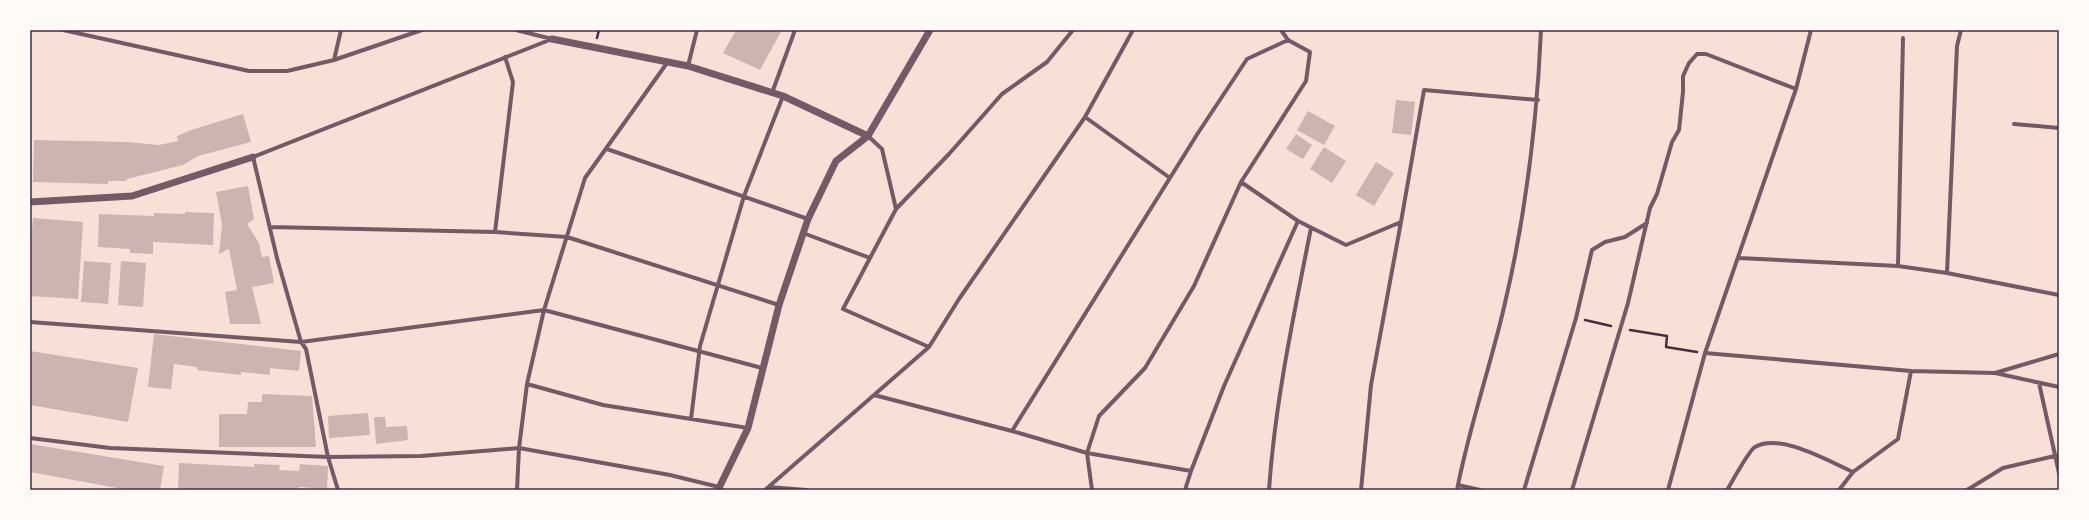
<svg xmlns="http://www.w3.org/2000/svg" width="2089" height="520" viewBox="0 0 2089 520" font-family="Lora,serif">
	<style>
		.building { fill: #ccb4b1 }
		.lines { fill: none; stroke-linecap: round; stroke-linejoin: round }
		.path { stroke: #4a2c40; stroke-width: 2.5 }
		.minor { stroke: #755966; stroke-width: 4 }
		.tertiary { stroke: #755966; stroke-width: 7 }
		.neatline { fill: none; stroke: #4a2c40; stroke-width: 1.5 }
	</style>
	<rect width="100%" height="100%" fill="#f7e1d7"/>
	<path class="building" d="M736,30H782L760,70L723,53Z
		M1396,100L1415,102L1411,135L1392,133Z
		M1308,111L1335,126L1324,145L1297,130Z
		M243,114L251,142L198,156L183,165L127,179L126,181H108V184L33,182L34,140L127,142L159,145L178,141L177,136L191,130Z
		M1296,134L1312,145L1303,159L1286,149Z
		M1324,147L1346,161L1332,183L1310,169Z
		M1376,162L1394,173L1374,206L1356,195Z
		M248,186L254,219L247,224L259,243L262,257L269,256L274,283L252,287L261,324H230L225,292L237,290L229,249L219,254L222,225L216,192Z
		M185,212L214,213L213,245L153,242V254L130,253V249L98,247L99,214L154,216V213L185,214Z
		M33,218L83,222L78,299L30,296V255Z
		M84,261L111,263L108,304L81,302Z
		M121,261L146,263L143,307L118,305Z
		M154,334L301,351L299,371L270,368V375L241,372V375L197,370V367L174,364L171,389L148,387Z
		M30,351L138,368L128,422L30,405Z
		M262,394L312,396L316,447H219V414H247L248,402H262Z
		M368,413L370,435L329,438L328,416Z
		M374,417H385L386,427L407,426L408,440L376,444Z
		M30,444L164,466L160,490H128L30,472Z
		M179,463L254,467V464L280,465L279,470L299,471L300,464L328,466L327,489L299,487L298,490H178Z"/>
	<g class="lines">
		<path class="path" d="M597,38L599,30
			M1585,320L1611,326
			M1630,330L1667,336L1666,347L1697,352"/>
		<path class="minor" d="M63,30L249,71H287L334,60L422,30
			M516,30L552,39
			M334,60L341,30
			M688,66L697,30
			M772,93L795,30
			M1085,117L1170,178
			M2014,124L2059,128
			M868,136L882,149L896,209L843,309L929,347
			M607,149L808,219
			M1241,182L1298,221L1346,245L1401,222L1371,385L1361,490
			M896,209L949,154L1002,94L1047,62L1073,30
			M1401,222L1424,90L1538,100
			M270,227L495,232L567,237L779,305
			M495,232L513,82L505,57
			M803,233L870,258
			M1739,258L1898,266L1947,273L2059,295
			M1898,266L1903,38
			M1947,273L1957,46L1961,30
			M30,322L301,342L544,310L762,368
			M1705,353L1911,371L1995,373L2059,354
			M1995,373L2059,387
			M2039,383L2059,473
			M527,384L603,405L748,428
			M874,395L929,347L959,299L1085,117L1133,30
			M691,419L700,346L744,196L783,96
			M1012,431L1198,133L1247,59L1288,40
			M30,438L110,448L328,457L421,456L519,448L670,475L719,487
			M1458,485L1480,490
			M769,487L806,490
			M338,490L328,457L306,349L301,342L277,258L253,157L552,39
			M517,490L519,448L527,384L544,310L585,178L667,63
			M765,490L874,395L1012,431L1087,453L1191,471L1224,386L1298,221
			M1092,490L1087,453L1099,416L1145,368L1194,286L1241,182L1306,81L1310,52L1288,40L1281,30
			M1185,490L1191,471
			M1269,490C1275,402 1294,314 1311,228
			M1457,490C1469,427 1491,365 1505,303C1526,213 1537,122 1541,30
			M1524,490L1576,318L1592,250L1605,242L1625,237L1647,223
			M1572,490L1628,303L1650,208L1657,194L1672,142L1679,130L1683,92V76L1689,63L1697,54H1706L1796,89
			M1668,490L1705,353L1796,89L1811,30
			M1727,490C1732,482 1749,450 1755,447C1779,432 1830,462 1853,472
			M1839,490L1853,472L1898,439L1911,371
			M1967,490L2003,468L2059,455"/>
		<path class="tertiary" d="M552,39L688,66L783,96L868,136
			M30,202L132,196L253,157
			M718,490L748,428L779,305L808,219L836,161L868,136L930,30"/>
	</g>
	<rect width="2089" height="520" fill="none" stroke="#fffaf5" stroke-width="62"/>
	<rect x="31" y="31" width="2027" height="458" class="neatline"/>
</svg>
